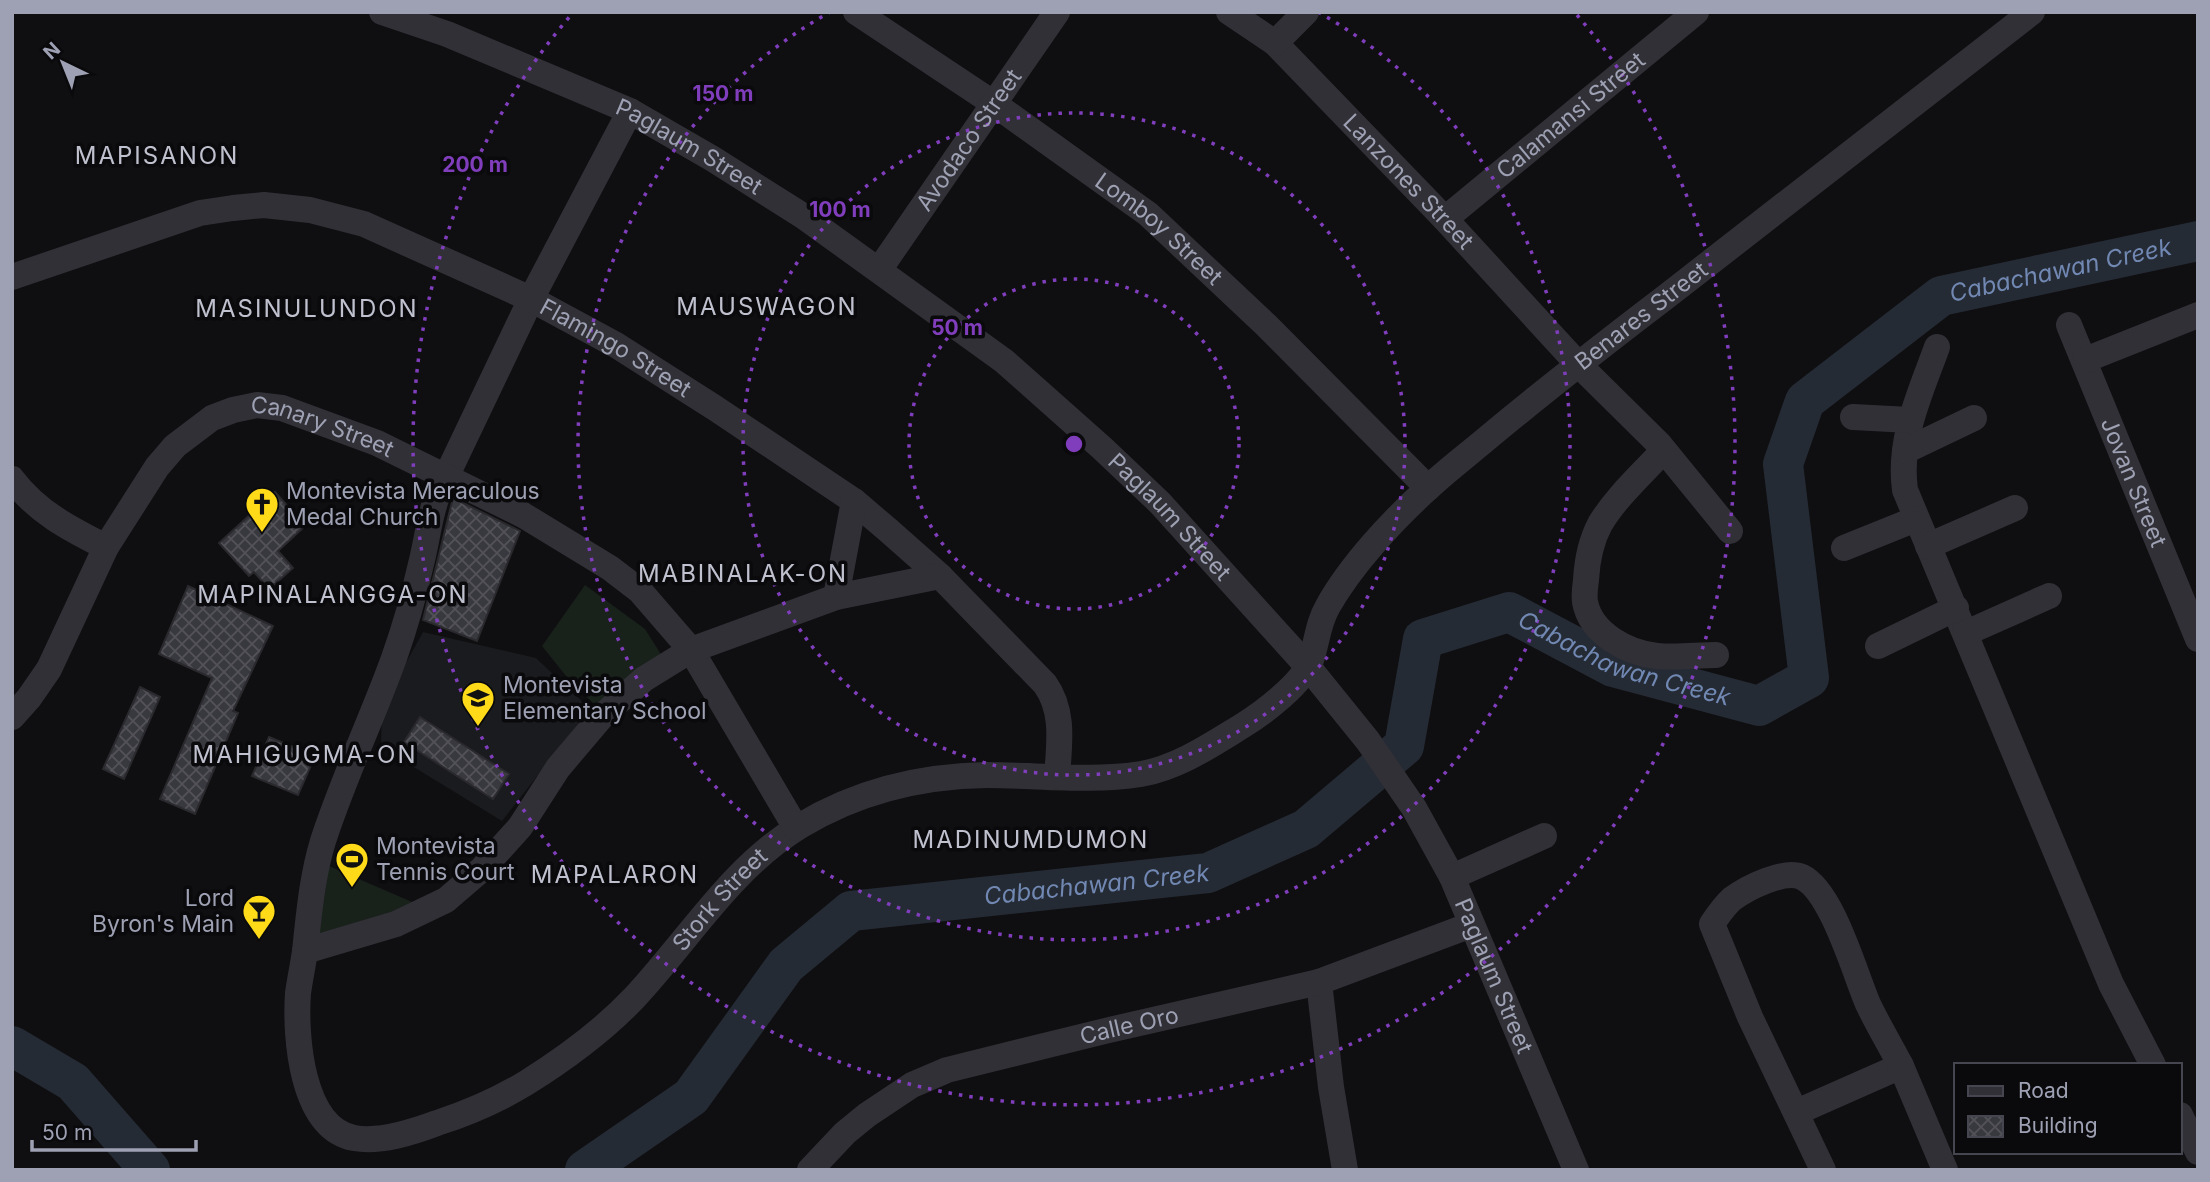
<svg xmlns="http://www.w3.org/2000/svg" width="2210" height="1182" viewBox="0 0 2210 1182" font-family="Inter,sans-serif">
	<style>
		.built { fill: #1a1b1e }
		.grass { fill: #19211b }
		.lines { fill: none; stroke-linecap: round; stroke-linejoin: round }
		.river { stroke: #252b35; stroke-width: 40 }
		.building { fill: url(#building-cross-hatch); stroke: #2a292d; stroke-width: 2 }
		.minor { stroke: #303036; stroke-width: 26 }
		.ring { fill: none; stroke: #803ebd; stroke-width: 3.5; stroke-dasharray: 3.5 7 }
		.labels { text-anchor: middle; stroke-width: 7; stroke-linejoin: round; paint-order: stroke }
		.street-label { font-size: 23px; fill: #9ea1b3; stroke: #0a0a0c }
		.poi-label { font-size: 23px; fill: #9ea1b3; stroke: #0a0a0c; text-anchor: start }
		.neighbourhood-label { font-size: 24px; letter-spacing: 2px; fill: #c0c1cf; stroke: #0a0a0c }
		.water-label { font-size: 24px; font-style: italic; fill: #7188b3; stroke: #0a0a0c }
		.centre { fill: #803ebd; stroke: #0a0a0c; stroke-width: 3.5 }
		.ring-label { font-size: 21px; text-anchor: middle; font-weight: bold; fill: #803ebd; stroke: #0a0a0c; stroke-width: 7; stroke-linejoin: round; paint-order: stroke }
	</style>
	<defs>
		<pattern id="building-cross-hatch" width="8" height="8" patternUnits="userSpaceOnUse" patternTransform="scale(1.75)"><rect width="8" height="8" fill="#38393f"/><path d="M0 0l8 8M0 8l8-8" fill="none" stroke="#525258"/></pattern>
	</defs>
	<rect width="100%" height="100%" fill="#0f0f11"/>
	<path class="built" d="M423,632L536,658L590,709L502,821L381,747L382,706Z"/>
	<path class="grass" d="M585,585L645,629L662,656L597,707L566,676L542,646Z
		M329,866L433,911L304,950Z"/>
	<g class="lines">
		<g class="river">
			<path d="M12,1046L73,1082L150,1170"/>
			<path id="s1" d="M585,1170L691,1097L786,965L851,911L1208,873L1306,829L1404,746L1423,639L1509,612L1613,667L1759,706L1809,678L1783,464L1805,401L1941,296L2198,241"/>
		</g>
	</g>
	<path class="building" d="M275,492L305,526L278,551L293,568L269,589L254,572L249,576L219,543Z
		M453,498L520,531L477,641L423,620Z
		M188,586L273,626L233,711L238,713L195,814L160,799L212,678L159,654Z
		M140,687L160,697L124,779L103,769Z
		M420,717L509,774L493,799L404,742Z
		M269,737L315,756L298,795L252,776Z"/>
	<g class="lines">
		<g class="minor">
			<path id="s2" d="M382,12L447,34L630,111L713,159L803,216L1004,361L1102,448L1160,503L1309,668L1368,741L1414,808L1452,877L1576,1170"/>
			<path id="s3" d="M856,12L993,103L1148,214L1266,325L1428,488"/>
			<path id="s4" d="M1229,12L1275,43L1445,219L1577,363L1659,444L1730,531"/>
			<path d="M1275,43L1306,12"/>
			<path id="s5" d="M630,111L531,299L437,496C429,518 427,541 421,564C414,595 405,627 394,658C372,719 343,779 323,841C312,877 309,914 305,951C303,965 300,979 298,993C295,1036 301,1128 354,1138C380,1143 413,1132 437,1123C468,1113 498,1100 526,1083C566,1058 603,1031 635,997C690,938 730,869 800,826C856,792 921,776 987,775C1038,775 1090,782 1141,774C1177,768 1211,745 1242,726C1263,713 1303,683 1311,660C1317,642 1318,623 1328,606C1351,565 1392,521 1427,489C1447,470 1470,453 1491,435C1549,387 1608,341 1667,296C1789,201 1911,107 2032,12"/>
			<path id="s6" d="M1445,219L1696,12"/>
			<path id="s7" d="M879,270L1057,12"/>
			<path id="s8" d="M12,277L200,213L233,208L264,205L310,210L364,224L531,299L616,345L715,408L854,501L888,530L940,576L1045,684C1065,712 1059,745 1057,777"/>
			<path id="s9" d="M2069,325L2198,639"/>
			<path d="M1937,347C1920,394 1898,439 1905,490L2111,984L2153,1065"/>
			<path d="M2085,360L2198,315"/>
			<path d="M1853,417L1910,420"/>
			<path d="M1663,451C1642,474 1616,497 1600,524C1591,541 1587,561 1586,580C1585,587 1584,595 1585,602C1591,634 1628,653 1657,656C1677,658 1697,655 1716,655"/>
			<path d="M1905,451L1974,418"/>
			<path d="M12,479C37,512 70,529 106,547"/>
			<path d="M1928,546L2015,508"/>
			<path d="M1844,548L1916,519"/>
			<path d="M836,597L854,501"/>
			<path d="M1966,633L2049,596"/>
			<path d="M1878,646L1956,608"/>
			<path id="s10" d="M12,717L29,698L49,669L106,547L157,467L175,446L212,418L233,410L257,405L282,408L377,443L523,515L610,568L640,591L691,650L796,828"/>
			<path d="M1452,877L1544,836"/>
			<path d="M305,951L396,924L446,900L482,869L520,827L558,768L602,716L644,679L691,650L836,597L940,576"/>
			<path d="M1319,982L1331,1087L1345,1170"/>
			<path d="M1797,1112L1901,1066L1945,1170"/>
			<path d="M2180,1115L2198,1152"/>
			<path id="s11" d="M810,1170L845,1133L867,1115L912,1085L947,1070L1105,1031L1319,982L1471,925"/>
			<path d="M1823,1170L1750,1017L1712,924C1718,915 1724,906 1732,899C1747,888 1784,869 1802,877C1832,891 1855,974 1868,1004C1878,1025 1890,1045 1901,1066"/>
		</g>
	</g>
	<g class="ring">
		<circle cx="1074" cy="444" r="165"/>
		<circle cx="1074" cy="444" r="331"/>
		<path d="M1318 12A496 496 0 1 1 830 12"/>
		<path d="M1577 15A661 661 0 1 1 571 15"/>
	</g>
	<defs>
		<symbol id="church-pin" viewBox="-11 -11 22 30"><path d="M0 17L-7.5 6A9.5 9.5 0 1 1 7.5 6Z" fill="#ffda19" stroke="#0a0a0c"/><path d="M-1.2-6h2.4v3.5h3.3v2.4h-3.3V6h-2.4V-.1h-3.3v-2.4h3.3Z" fill="#111"/></symbol>
		<symbol id="school-pin" viewBox="-11 -11 22 30"><path d="M0 17L-7.5 6A9.5 9.5 0 1 1 7.5 6Z" fill="#ffda19" stroke="#0a0a0c"/><path d="M0-5L7-2L0 1L-7-2ZM-4 1L0 2.5L4 1V4Q0 6-4 4Z" fill="#111"/></symbol>
		<symbol id="stadium-pin" viewBox="-11 -11 22 30"><path d="M0 17L-7.5 6A9.5 9.5 0 1 1 7.5 6Z" fill="#ffda19" stroke="#0a0a0c"/><path d="M0-5a6.5 5 0 1 0 0 10a6.5 5 0 1 0 0-10ZM-3.5-1.8h7v3.6h-7Z" fill="#111"/></symbol>
		<symbol id="bar-pin" viewBox="-11 -11 22 30"><path d="M0 17L-7.5 6A9.5 9.5 0 1 1 7.5 6Z" fill="#ffda19" stroke="#0a0a0c"/><path d="M-6-5H6L.8 .8V4.5H3.5V6h-7V4.5H-.8V.8Z" fill="#111"/></symbol>
	</defs>
	<g fill-rule="evenodd">
		<use href="#church-pin" x="243" y="485" width="38" height="52"/>
		<use href="#school-pin" x="459" y="679" width="38" height="52"/>
		<use href="#stadium-pin" x="333" y="840" width="38" height="52"/>
		<use href="#bar-pin" x="240" y="892" width="38" height="52"/>
	</g>
	<g class="labels">
		<g class="street-label">
			<text dy="8" stroke="none"><textPath href="#s6" startOffset="163">Calamansi Street</textPath></text>
			<text dy="8" stroke="none"><textPath href="#s7" startOffset="158">Avodaco Street</textPath></text>
			<text dy="8" stroke="none"><textPath href="#s2" startOffset="336">Paglaum Street</textPath></text>
			<text dy="8" stroke="none"><textPath href="#s4" startOffset="248">Lanzones Street</textPath></text>
			<text dy="8" stroke="none"><textPath href="#s3" startOffset="373">Lomboy Street</textPath></text>
			<text dy="8" stroke="none"><textPath href="#s5" startOffset="2723">Benares Street</textPath></text>
			<text dy="8" stroke="none"><textPath href="#s8" startOffset="646">Flamingo Street</textPath></text>
			<text dy="8" stroke="none"><textPath href="#s10" startOffset="480">Canary Street</textPath></text>
			<text dy="8" stroke="none"><textPath href="#s9" startOffset="170">Jovan Street</textPath></text>
			<text dy="8" stroke="none"><textPath href="#s2" startOffset="945">Paglaum Street</textPath></text>
			<text dy="8" stroke="none"><textPath href="#s5" startOffset="1568">Stork Street</textPath></text>
			<text dy="8" stroke="none"><textPath href="#s2" startOffset="1512">Paglaum Street</textPath></text>
			<text dy="8" stroke="none"><textPath href="#s11" startOffset="359">Calle Oro</textPath></text>
		</g>
		<g class="poi-label">
			<text x="286" y="499">Montevista Meraculous<tspan x="286" dy="26">Medal Church</tspan></text>
			<text x="503" y="693">Montevista<tspan x="503" dy="26">Elementary School</tspan></text>
			<text x="376" y="854">Montevista<tspan x="376" dy="26">Tennis Court</tspan></text>
			<text x="234" y="906" text-anchor="end">Lord<tspan x="234" dy="26">Byron's Main</tspan></text>
		</g>
		<g class="neighbourhood-label">
			<text x="157" y="164">MAPISANON</text>
			<text x="767" y="315">MAUSWAGON</text>
			<text x="307" y="317">MASINULUNDON</text>
			<text x="743" y="582">MABINALAK-ON</text>
			<text x="333" y="603">MAPINALANGGA-ON</text>
			<text x="305" y="763">MAHIGUGMA-ON</text>
			<text x="1031" y="848">MADINUMDUMON</text>
			<text x="615" y="883">MAPALARON</text>
		</g>
		<g class="water-label">
			<text dy="8" stroke="none"><textPath href="#s1" startOffset="2072">Cabachawan Creek</textPath></text>
			<text dy="8" stroke="none"><textPath href="#s1" startOffset="1295">Cabachawan Creek</textPath></text>
			<text dy="8" stroke="none"><textPath href="#s1" startOffset="623">Cabachawan Creek</textPath></text>
		</g>
	</g>
	<circle cx="1074" cy="444" r="10" class="centre"/>
	<g class="ring-label">
		<text x="723" y="101">150 m</text>
		<text x="475" y="172">200 m</text>
		<text x="840" y="217">100 m</text>
		<text x="957" y="335">50 m</text>
	</g>
	<rect width="2210" height="1182" fill="none" stroke="#9ea1b3" stroke-width="28"/>
	<rect x="1954" y="1063" width="228" height="91" fill="#0a0a0c" stroke="#45464f" stroke-width="2"/>
	<rect x="1968" y="1086" width="35" height="10" fill="#303036" stroke="#45464f" stroke-width="2"/>
	<text x="2018" y="1098" font-size="21" fill="#9ea1b3">Road</text>
	<rect x="1968" y="1116" width="35" height="21" fill="url(#building-cross-hatch)" stroke="#45464f" stroke-width="2"/>
	<text x="2018" y="1133" font-size="21" fill="#9ea1b3">Building</text>
	<g transform="translate(63 63) rotate(317)" stroke="#0a0a0c" stroke-width="5" paint-order="stroke">
	<path d="M0-5L12 26L0 18L-12 26Z" fill="#9ea1b3"/>
	<text y="-10" font-size="19" font-weight="bold" text-anchor="middle" fill="#9ea1b3">N</text>
	</g>
	<path d="M32 1140v10h164v-10" fill="none" stroke="#9ea1b3" stroke-width="3.5"/>
	<text x="42" y="1140" font-size="21" fill="#9ea1b3" stroke="#0a0a0c" stroke-width="5" paint-order="stroke">50 m</text>
</svg>
